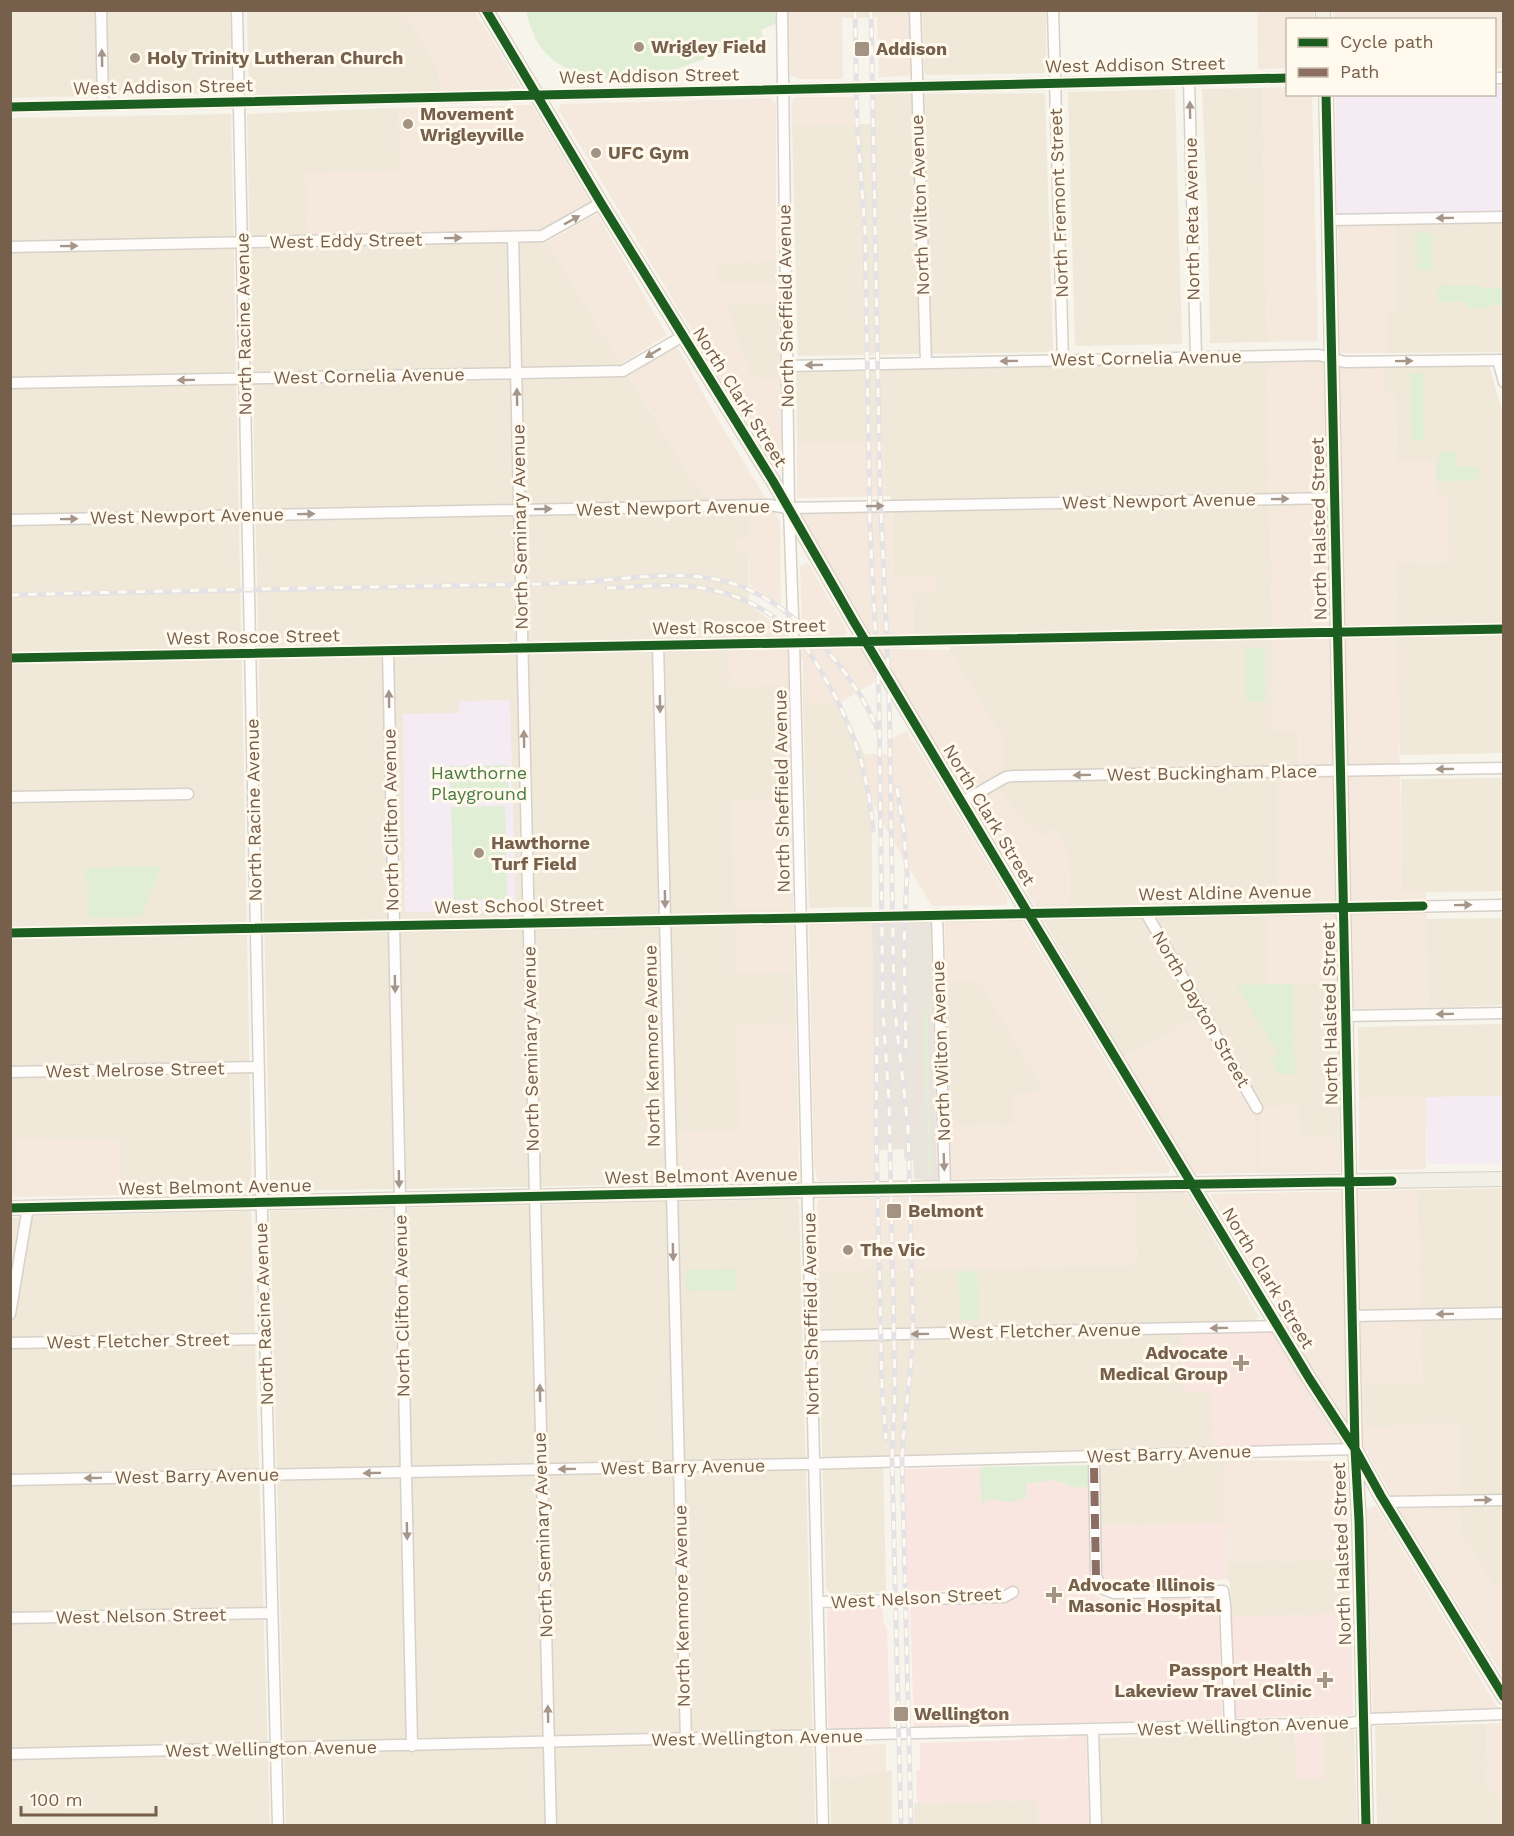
<svg xmlns="http://www.w3.org/2000/svg" width="1514" height="1836" viewBox="0 0 1514 1836" font-family="'Work Sans',sans-serif">
	<style>
		.residential { fill: #f0e8d9 }
		.commercial { fill: #f5e8dc }
		.industrial { fill: #eae4dc }
		.education { fill: #f5ebf3 }
		.medical { fill: #f9e6e1 }
		.green { fill: #e1eed6 }
		.lines { fill: none; stroke-linecap: round; stroke-linejoin: round }
		.minor-casing { stroke: #d6d1c9; stroke-width: 13 }
		.major-casing { stroke: #d6cfc6; stroke-width: 16 }
		.minor { stroke: #fefdfc; stroke-width: 10 }
		.major { stroke: #f2efe6; stroke-width: 14 }
		.rail-casing { stroke: #e5e2e5; stroke-width: 5 }
		.rail { stroke: #fffaed; stroke-width: 3; stroke-dasharray: 9; stroke-linecap: butt }
		.quiet { stroke: #8d6e63; stroke-width: 8; stroke-dasharray: 15 8; stroke-linecap: butt }
		.cycleway-casing { stroke: #fffaed; stroke-width: 13 }
		.cycleway { stroke: #1b5e20; stroke-width: 9 }
		.oneway { fill: #a69689 }
		.poi-dot { fill: #a39383; stroke: #fffaed; stroke-width: 2 }
		.labels { text-anchor: middle; stroke-width: 6; stroke-linejoin: round; paint-order: stroke }
		.poi-label { font-size: 18px; font-weight: bold; fill: #765f4b; stroke: #fffaed; text-anchor: start }
		.street-label { font-size: 18px; fill: #765f4b; stroke: #fffaed }
		.park-label { font-size: 18px; fill: #4c7b42; stroke: #fffaed }
	</style>
	<rect width="100%" height="100%" fill="#f7f4eb"/>
	<path class="residential" d="M10,11H230L232,93L11,98Z
		M247,11H404L439,68L440,91L249,95Z
		M852,11H911V16L852,18Z
		M922,11H1046V71L1043,73L927,75L924,72Z
		M1262,88L1267,342L1210,343L1208,227L1202,89Z
		M1175,89L1182,344L1075,346L1068,92Z
		M1045,93L1053,352L798,356L792,125L870,124L871,94Z
		M398,108L401,171L306,174L307,247L547,242L691,478L706,498H746L750,526L749,527V539L737,540V549L748,550L749,605L787,632L799,1177L794,1182L270,1191L247,114Z
		M231,114L252,1191L121,1195L119,1139L11,1141L10,118Z
		M1503,223V352L1387,353V312L1396,311L1395,225Z
		M776,261L777,282L719,284L715,263Z
		M778,302L781,378H754L751,376L726,304Z
		M1267,361L1274,731H1298L1299,780H1278V915H1267L1268,984L1338,983L1340,1172L1256,1173L1254,1111L1194,1019L1124,1057L1034,904L1070,903L1069,857L1055,828L1038,838L989,778L1002,737L951,654L949,636H914L913,592L936,576H894L891,496H886L883,442H797L796,372Z
		M1489,365L1503,415V625L1397,627L1396,562L1449,563L1448,496H1437L1397,462L1396,394H1383L1384,367Z
		M1503,635V753L1400,755L1396,637Z
		M841,702L864,754L868,771L872,801V907L809,908L803,703Z
		M1503,778V891L1402,893L1401,779Z
		M1503,918V1005L1429,1008L1426,919Z
		M946,981H980L1045,1093L1015,1125L949,1126Z
		M1503,1024V1096L1359,1098L1358,1027Z
		M1503,1188V1586H1493L1472,1551L1461,1539L1460,1507L1462,1506L1459,1423L1392,1425V1428L1366,1429L1364,1385L1422,1382L1417,1190Z
		M1183,1192L1188,1195L1259,1317L1255,1320L1182,1322L1212,1392L1214,1453H1225L1226,1523L1095,1526L1093,1451L883,1456L886,1592L831,1594L826,1589L817,1271L1137,1265L1135,1193Z
		M795,1199L799,1203L815,1825H286L270,1211Z
		M251,1211L270,1825H11L10,1217Z
		M1349,1559L1351,1614L1232,1617L1230,1582L1227,1579V1562Z
		M1486,1724L1487,1767L1485,1778L1503,1811V1825H1377L1375,1726Z
		M1354,1730L1357,1825H1101L1099,1738L1295,1732L1297,1778H1324L1323,1731Z
		M886,1771H892V1825H831L830,1778L862,1776V1773Z
		M1038,1800L1039,1825H914V1803Z"/>
	<path class="commercial" d="M404,11H475L521,88L440,91L439,68Z
		M788,11H852V18H842L843,79H798L790,74Z
		M1257,11H1314V19L1288,20L1287,68L1258,69Z
		M1333,11H1503V68H1495L1494,20L1334,19Z
		M911,16L912,73L906,76L881,77L879,78L877,17Z
		M1287,87L1288,94L1312,95L1318,341L1267,342L1262,88Z
		M795,97H854V124L792,125L791,103Z
		M770,98L776,103V261L715,263L720,283L777,282L778,302L726,304L751,376L754,378H781L782,470L777,472L558,109L562,104Z
		M532,105L590,202L542,230L307,236L305,173L400,171L398,108Z
		M597,214L667,335L621,364L547,242Z
		M1338,225H1395L1396,312H1387V353H1339Z
		M677,346L715,415L780,521L781,604L750,586L748,550L737,549V540L749,539V527L750,526L746,498H706L691,478L629,375Z
		M1267,361H1323L1341,366L1384,367L1383,393L1396,394L1397,462L1436,461L1437,495L1448,496L1450,563L1396,562L1402,893H1426L1429,1008L1338,1009L1337,983L1268,984L1266,915H1278V780L1299,779L1298,731H1274Z
		M797,442H883L886,496L797,498Z
		M891,512L894,576H936L937,592L913,593L914,636H874L871,634L801,520L803,514Z
		M808,563L846,628L847,634L842,636H803L802,632L800,566Z
		M757,611L787,632V634L758,635Z
		M804,646H859L879,679L841,702L803,703V661L799,652Z
		M728,648H787L788,686L730,687Z
		M883,649L951,650V654L1002,737L1003,771L989,778L1038,838L1055,827L1069,857L1070,903L1034,904L880,655V650Z
		M907,731L1008,898L1006,905L932,906L889,834L872,801L864,754H892V739Z
		M790,798L793,909L734,910L731,800Z
		M1020,919L1170,1168L1169,1173L953,1179L949,1175V1126L1014,1125V1093L1044,1092L980,981H946L945,922L948,920Z
		M872,920L876,1180L819,1181L817,1178L814,1164L809,927L811,923Z
		M793,923L794,972L735,973L734,924Z
		M1194,1019L1254,1111L1256,1173L1195,1174L1124,1057Z
		M795,1023L799,1177L797,1180L794,1182L676,1184V1132L738,1131L737,1024Z
		M1426,1097V1169L1359,1170V1098Z
		M1299,1105L1300,1137H1339L1340,1172L1260,1173V1106Z
		M120,1139L121,1195L11,1197V1141Z
		M1417,1190L1422,1383L1365,1385L1366,1429L1392,1428V1424L1459,1423L1462,1495L1392,1496L1366,1450L1214,1453L1212,1392H1183L1182,1322L1286,1320L1210,1194Z
		M1135,1193L1137,1265L817,1271V1203L820,1199L925,1197L928,1194H941L943,1197Z
		M1225,1460L1345,1461L1347,1466L1349,1559L1227,1562Z
		M1376,1506L1499,1710L1373,1714L1366,1509Z
		M1460,1507L1461,1539L1472,1551L1493,1586H1503V1676L1398,1508Z
		M1503,1723H1504L1503,1811L1485,1778L1484,1767H1487L1486,1724Z
		M886,1744V1772L863,1773L862,1776L830,1778L829,1749L830,1746Z"/>
	<path class="industrial" d="M872,920L931,921V922L937,1164L940,1169V1177L936,1181L914,1179L913,1160L904,1159V1149L875,1150Z"/>
	<path class="education" d="M1503,86V212L1337,214L1336,95L1494,94L1495,87Z
		M510,700L516,910L405,912L403,714L459,713V701Z
		M1503,1096V1163L1427,1164L1426,1097Z"/>
	<path class="medical" d="M1267,1332L1270,1334L1332,1437V1444L1329,1446L1214,1448L1212,1392H1183L1182,1334Z
		M1094,1465L1095,1526L1226,1523L1227,1579L1218,1580L1211,1587H1195L1188,1584H1114L1101,1577L1093,1581L1092,1588L1093,1594L1101,1600L1210,1598L1216,1600L1219,1608L1222,1719L1043,1724L1041,1726H1032L1029,1724L914,1727L910,1606L1006,1603L1014,1599V1588L907,1592L903,1469Z
		M883,1606V1621L887,1629L890,1728L832,1730L828,1725L827,1611L830,1608Z
		M1351,1614L1353,1715L1234,1718L1232,1617Z
		M1323,1731L1324,1778H1297L1295,1732Z
		M1070,1736H1086L1089,1825H1039L1037,1800L917,1803L916,1771L920,1770V1743L1023,1740L1026,1737L1067,1739Z"/>
	<path class="green" d="M526,11H775L776,24L761,30L763,37L661,75L600,79L575,73L554,61L542,49L536,40L530,25Z
		M1416,233H1432L1433,271L1418,270Z
		M1438,285L1483,286L1484,288H1503V305H1490V308L1468,309L1467,302H1438Z
		M1410,373H1423L1424,440H1412Z
		M1439,452H1456L1457,466L1478,467L1479,480L1437,482L1436,464H1439Z
		M1246,648H1265L1266,701H1246Z
		M508,765L509,801L450,802V766Z
		M505,806L507,899L454,900L451,807Z
		M161,866L141,916L88,918L86,868Z
		M1293,984L1295,1074H1277L1271,1059L1279,1055L1236,985Z
		M924,1010H927L931,1174H928Z
		M735,1269L736,1290L686,1291V1270Z
		M977,1271L979,1319L960,1320L958,1272Z
		M1089,1465L1090,1487H1073L1065,1483L1052,1480L1032,1483L1026,1482L1027,1498L1018,1499L1017,1501L1009,1502L987,1499L985,1503L981,1502L980,1467Z"/>
	<g class="lines">
		<defs>
			<path id="minor" d="M101,10L103,105
				M237,10L261,1177L278,1826
				M782,10L789,508L794,643L823,1826
				M915,10L926,363
				M1053,10L1063,360
				M1494,78H1504
				M1189,80L1196,357
				M10,107L1288,78
				M1329,220L1504,217
				M513,237L535,1196L551,1826
				M10,247L542,236L601,203
				M1498,360L1504,382
				M787,366L1319,355L1345,362L1504,360
				M10,383L623,371L683,336
				M10,520L769,505L789,508L1335,498
				M658,645L686,1740
				M388,651L412,1746
				M10,658L1504,629
				M10,797L188,794
				M962,802L1006,777L1013,776L1504,768
				M1145,911L1257,1108
				M937,915L945,1188
				M10,933L1504,905
				M1346,1016L1504,1013
				M10,1072L259,1067
				M10,1314L28,1207
				M1353,1316L1504,1313
				M811,1336L1278,1326
				M10,1343L265,1339
				M1094,1468L1096,1576L1101,1588L1114,1593L1223,1591L1225,1604L1230,1726
				M10,1480L802,1464L1355,1449
				M1385,1502L1504,1500
				M818,1602L1004,1597L1013,1592
				M10,1618L272,1613
				M1093,1730L1096,1826
				M10,1754L1351,1723L1371,1719L1504,1714"/>
			<path id="major" d="M486,10L601,203L773,481L854,622L1028,913L1309,1378L1355,1449L1381,1496L1504,1697
				M1323,10V20
				M1326,94L1355,1449L1359,1521L1366,1826
				M10,1208L820,1190L1504,1179"/>
		</defs>
		<use href="#minor" class="minor-casing"/>
		<use href="#major" class="major-casing"/>
		<use href="#minor" class="minor"/>
		<use href="#major" class="major"/>
		<defs>
			<path id="rail" d="M855,10L857,123L865,230L870,530L879,699L883,1014L889,1101L895,1389L892,1458L901,1826
				M871,10L880,490L889,687L894,1003L908,1127L913,1320L912,1353L903,1439L902,1458L911,1826
				M607,588C642,587 678,582 712,590C747,597 781,617 804,645C814,658 822,673 830,687C855,732 869,778 873,830
				M10,595C187,590 364,587 540,584C562,583 584,583 606,580C652,576 695,570 740,586C797,607 854,673 877,728
				M897,788L904,833L907,873L904,946L906,1054
				M877,1037L876,1127L882,1389L886,1439"/>
		</defs>
		<use href="#rail" class="rail-casing"/>
		<use href="#rail" class="rail"/>
		<path class="quiet" d="M1094,1468L1096,1576L1101,1588"/>
		<defs>
			<path id="cycleway" d="M486,10L601,203L773,481L854,622L1028,913L1309,1378L1355,1449L1381,1496L1504,1697
				M1326,94L1355,1449L1359,1521L1366,1826
				M10,107L1288,78
				M10,658L1504,629
				M10,933L1423,906
				M10,1208L820,1190L1392,1181"/>
		</defs>
		<use href="#cycleway" class="cycleway-casing"/>
		<use href="#cycleway" class="cycleway"/>
	</g>
	<defs><path id="oneway-solid" d="M-6-.8H1V-3.2L6.5 0L1 3.2V.8H-6Z" transform="scale(1.5)"/></defs>
	<g class="oneway">
		<use href="#oneway-solid" transform="translate(102 58) rotate(-91)"/>
		<use href="#oneway-solid" transform="translate(1190 110) rotate(-91)"/>
		<use href="#oneway-solid" transform="translate(1445 218) rotate(179)"/>
		<use href="#oneway-solid" transform="translate(572 220) rotate(-29)"/>
		<use href="#oneway-solid" transform="translate(453 238) rotate(-1)"/>
		<use href="#oneway-solid" transform="translate(69 246) rotate(-1)"/>
		<use href="#oneway-solid" transform="translate(653 353) rotate(149)"/>
		<use href="#oneway-solid" transform="translate(1009 361) rotate(179)"/>
		<use href="#oneway-solid" transform="translate(1404 361) rotate(-1)"/>
		<use href="#oneway-solid" transform="translate(814 365) rotate(179)"/>
		<use href="#oneway-solid" transform="translate(186 380) rotate(179)"/>
		<use href="#oneway-solid" transform="translate(517 397) rotate(-91)"/>
		<use href="#oneway-solid" transform="translate(1280 499) rotate(-1)"/>
		<use href="#oneway-solid" transform="translate(875 506) rotate(-1)"/>
		<use href="#oneway-solid" transform="translate(543 509) rotate(-1)"/>
		<use href="#oneway-solid" transform="translate(306 514) rotate(-1)"/>
		<use href="#oneway-solid" transform="translate(69 519) rotate(-1)"/>
		<use href="#oneway-solid" transform="translate(389 699) rotate(-91)"/>
		<use href="#oneway-solid" transform="translate(660 704) rotate(89)"/>
		<use href="#oneway-solid" transform="translate(524 739) rotate(-91)"/>
		<use href="#oneway-solid" transform="translate(1445 769) rotate(179)"/>
		<use href="#oneway-solid" transform="translate(1082 775) rotate(179)"/>
		<use href="#oneway-solid" transform="translate(665 899) rotate(89)"/>
		<use href="#oneway-solid" transform="translate(1463 905) rotate(-1)"/>
		<use href="#oneway-solid" transform="translate(395 984) rotate(89)"/>
		<use href="#oneway-solid" transform="translate(1445 1014) rotate(179)"/>
		<use href="#oneway-solid" transform="translate(944 1162) rotate(88)"/>
		<use href="#oneway-solid" transform="translate(399 1179) rotate(89)"/>
		<use href="#oneway-solid" transform="translate(673 1252) rotate(89)"/>
		<use href="#oneway-solid" transform="translate(1445 1314) rotate(179)"/>
		<use href="#oneway-solid" transform="translate(1219 1328) rotate(179)"/>
		<use href="#oneway-solid" transform="translate(920 1334) rotate(179)"/>
		<use href="#oneway-solid" transform="translate(540 1393) rotate(-91)"/>
		<use href="#oneway-solid" transform="translate(567 1469) rotate(179)"/>
		<use href="#oneway-solid" transform="translate(372 1473) rotate(179)"/>
		<use href="#oneway-solid" transform="translate(93 1478) rotate(179)"/>
		<use href="#oneway-solid" transform="translate(1483 1500) rotate(-1)"/>
		<use href="#oneway-solid" transform="translate(407 1531) rotate(89)"/>
		<use href="#oneway-solid" transform="translate(548 1714) rotate(-91)"/>
	</g>
	<g class="poi-dot">
		<circle cx="639" cy="47" r="6"/>
		<rect x="854" y="41" width="16" height="16" rx="3"/>
		<circle cx="135" cy="58" r="6"/>
		<circle cx="408" cy="124" r="6"/>
		<circle cx="596" cy="153" r="6"/>
		<circle cx="479" cy="853" r="6"/>
		<rect x="886" y="1203" width="16" height="16" rx="3"/>
		<circle cx="848" cy="1250" r="6"/>
		<path d="M1238 1354h6v6h6v6h-6v6h-6v-6h-6v-6h6z"/>
		<path d="M1051 1586h6v6h6v6h-6v6h-6v-6h-6v-6h6z"/>
		<path d="M1322 1671h6v6h6v6h-6v6h-6v-6h-6v-6h6z"/>
		<rect x="893" y="1706" width="16" height="16" rx="3"/>
	</g>
	<g class="labels">
		<g class="poi-label">
			<text x="651" y="53">Wrigley Field</text>
			<text x="876" y="55">Addison</text>
			<text x="147" y="64">Holy Trinity Lutheran Church</text>
			<text x="420" y="120">Movement<tspan x="420" dy="21">Wrigleyville</tspan></text>
			<text x="608" y="159">UFC Gym</text>
			<text x="491" y="849">Hawthorne<tspan x="491" dy="21">Turf Field</tspan></text>
			<text x="908" y="1217">Belmont</text>
			<text x="860" y="1256">The Vic</text>
			<text x="1228" y="1359" text-anchor="end">Advocate<tspan x="1228" dy="21">Medical Group</tspan></text>
			<text x="1068" y="1591">Advocate Illinois<tspan x="1068" dy="21">Masonic Hospital</tspan></text>
			<text x="1312" y="1676" text-anchor="end">Passport Health<tspan x="1312" dy="21">Lakeview Travel Clinic</tspan></text>
			<text x="914" y="1720">Wellington</text>
		</g>
		<g class="street-label">
			<text transform="translate(1135 65) rotate(-1)" y="6">West Addison Street</text>
			<text transform="translate(649 76) rotate(-1)" y="6">West Addison Street</text>
			<text transform="translate(163 87) rotate(-1)" y="6">West Addison Street</text>
			<text transform="translate(1059 203) rotate(-92)" y="6">North Fremont Street</text>
			<text transform="translate(920 205) rotate(-92)" y="6">North Wilton Avenue</text>
			<text transform="translate(1192 219) rotate(-91)" y="6">North Reta Avenue</text>
			<text transform="translate(346 241) rotate(-1)" y="6">West Eddy Street</text>
			<text transform="translate(786 306) rotate(-91)" y="6">North Sheffield Avenue</text>
			<text transform="translate(244 324) rotate(-91)" y="6">North Racine Avenue</text>
			<text transform="translate(1146 358) rotate(-1)" y="6">West Cornelia Avenue</text>
			<text transform="translate(369 376) rotate(-1)" y="6">West Cornelia Avenue</text>
			<text transform="translate(740 397) rotate(58)" y="6">North Clark Street</text>
			<text transform="translate(1159 501) rotate(-1)" y="6">West Newport Avenue</text>
			<text transform="translate(673 508) rotate(-1)" y="6">West Newport Avenue</text>
			<text transform="translate(187 516) rotate(-1)" y="6">West Newport Avenue</text>
			<text transform="translate(520 527) rotate(-91)" y="6">North Seminary Avenue</text>
			<text transform="translate(1319 529) rotate(-91)" y="6">North Halsted Street</text>
			<text transform="translate(739 627) rotate(-1)" y="6">West Roscoe Street</text>
			<text transform="translate(253 637) rotate(-1)" y="6">West Roscoe Street</text>
			<text transform="translate(1212 773) rotate(-1)" y="6">West Buckingham Place</text>
			<text transform="translate(782 791) rotate(-91)" y="6">North Sheffield Avenue</text>
			<text transform="translate(254 810) rotate(-91)" y="6">North Racine Avenue</text>
			<text transform="translate(989 815) rotate(59)" y="6">North Clark Street</text>
			<text transform="translate(391 820) rotate(-91)" y="6">North Clifton Avenue</text>
			<text transform="translate(1225 893) rotate(-1)" y="6">West Aldine Avenue</text>
			<text transform="translate(519 906) rotate(-1)" y="6">West School Street</text>
			<text transform="translate(1201 1009) rotate(60)" y="6">North Dayton Street</text>
			<text transform="translate(1330 1014) rotate(-91)" y="6">North Halsted Street</text>
			<text transform="translate(652 1046) rotate(-91)" y="6">North Kenmore Avenue</text>
			<text transform="translate(531 1049) rotate(-91)" y="6">North Seminary Avenue</text>
			<text transform="translate(941 1051) rotate(-92)" y="6">North Wilton Avenue</text>
			<text transform="translate(135 1070) rotate(-1)" y="6">West Melrose Street</text>
			<text transform="translate(701 1176) rotate(-1)" y="6">West Belmont Avenue</text>
			<text transform="translate(215 1187) rotate(-1)" y="6">West Belmont Avenue</text>
			<text transform="translate(1268 1278) rotate(59)" y="6">North Clark Street</text>
			<text transform="translate(402 1306) rotate(-91)" y="6">North Clifton Avenue</text>
			<text transform="translate(264 1314) rotate(-92)" y="6">North Racine Avenue</text>
			<text transform="translate(811 1314) rotate(-91)" y="6">North Sheffield Avenue</text>
			<text transform="translate(1045 1331) rotate(-1)" y="6">West Fletcher Avenue</text>
			<text transform="translate(138 1341) rotate(-1)" y="6">West Fletcher Street</text>
			<text transform="translate(1169 1454) rotate(-2)" y="6">West Barry Avenue</text>
			<text transform="translate(683 1467) rotate(-1)" y="6">West Barry Avenue</text>
			<text transform="translate(197 1476) rotate(-1)" y="6">West Barry Avenue</text>
			<text transform="translate(543 1535) rotate(-92)" y="6">North Seminary Avenue</text>
			<text transform="translate(1342 1554) rotate(-92)" y="6">North Halsted Street</text>
			<text transform="translate(916 1598) rotate(-3)" y="6">West Nelson Street</text>
			<text transform="translate(682 1606) rotate(-91)" y="6">North Kenmore Avenue</text>
			<text transform="translate(141 1616) rotate(-1)" y="6">West Nelson Street</text>
			<text transform="translate(1243 1726) rotate(-2)" y="6">West Wellington Avenue</text>
			<text transform="translate(757 1738) rotate(-1)" y="6">West Wellington Avenue</text>
			<text transform="translate(271 1749) rotate(-1)" y="6">West Wellington Avenue</text>
		</g>
		<g class="park-label">
			<text x="479" y="779">Hawthorne<tspan x="479" dy="21">Playground</tspan></text>
		</g>
	</g>
	<rect width="1514" height="1836" fill="none" stroke="#765f4b" stroke-width="24"/>
	<rect x="1286" y="18" width="210" height="78" fill="#fffaed" stroke="#c8bcac" stroke-width="1.5"/>
	<rect x="1298" y="38" width="30" height="9" fill="#1b5e20" stroke="#c8bcac" stroke-width="1.5"/>
	<text x="1340" y="48" font-size="18" fill="#765f4b">Cycle path</text>
	<rect x="1298" y="68" width="30" height="9" fill="#8d6e63" stroke="#c8bcac" stroke-width="1.5"/>
	<text x="1340" y="78" font-size="18" fill="#765f4b">Path</text>
	<path d="M21 1806v9h135v-9" fill="none" stroke="#765f4b" stroke-width="3"/>
	<text x="30" y="1806" font-size="18" fill="#765f4b" stroke="#fffaed" stroke-width="4.5" paint-order="stroke">100 m</text>
</svg>
